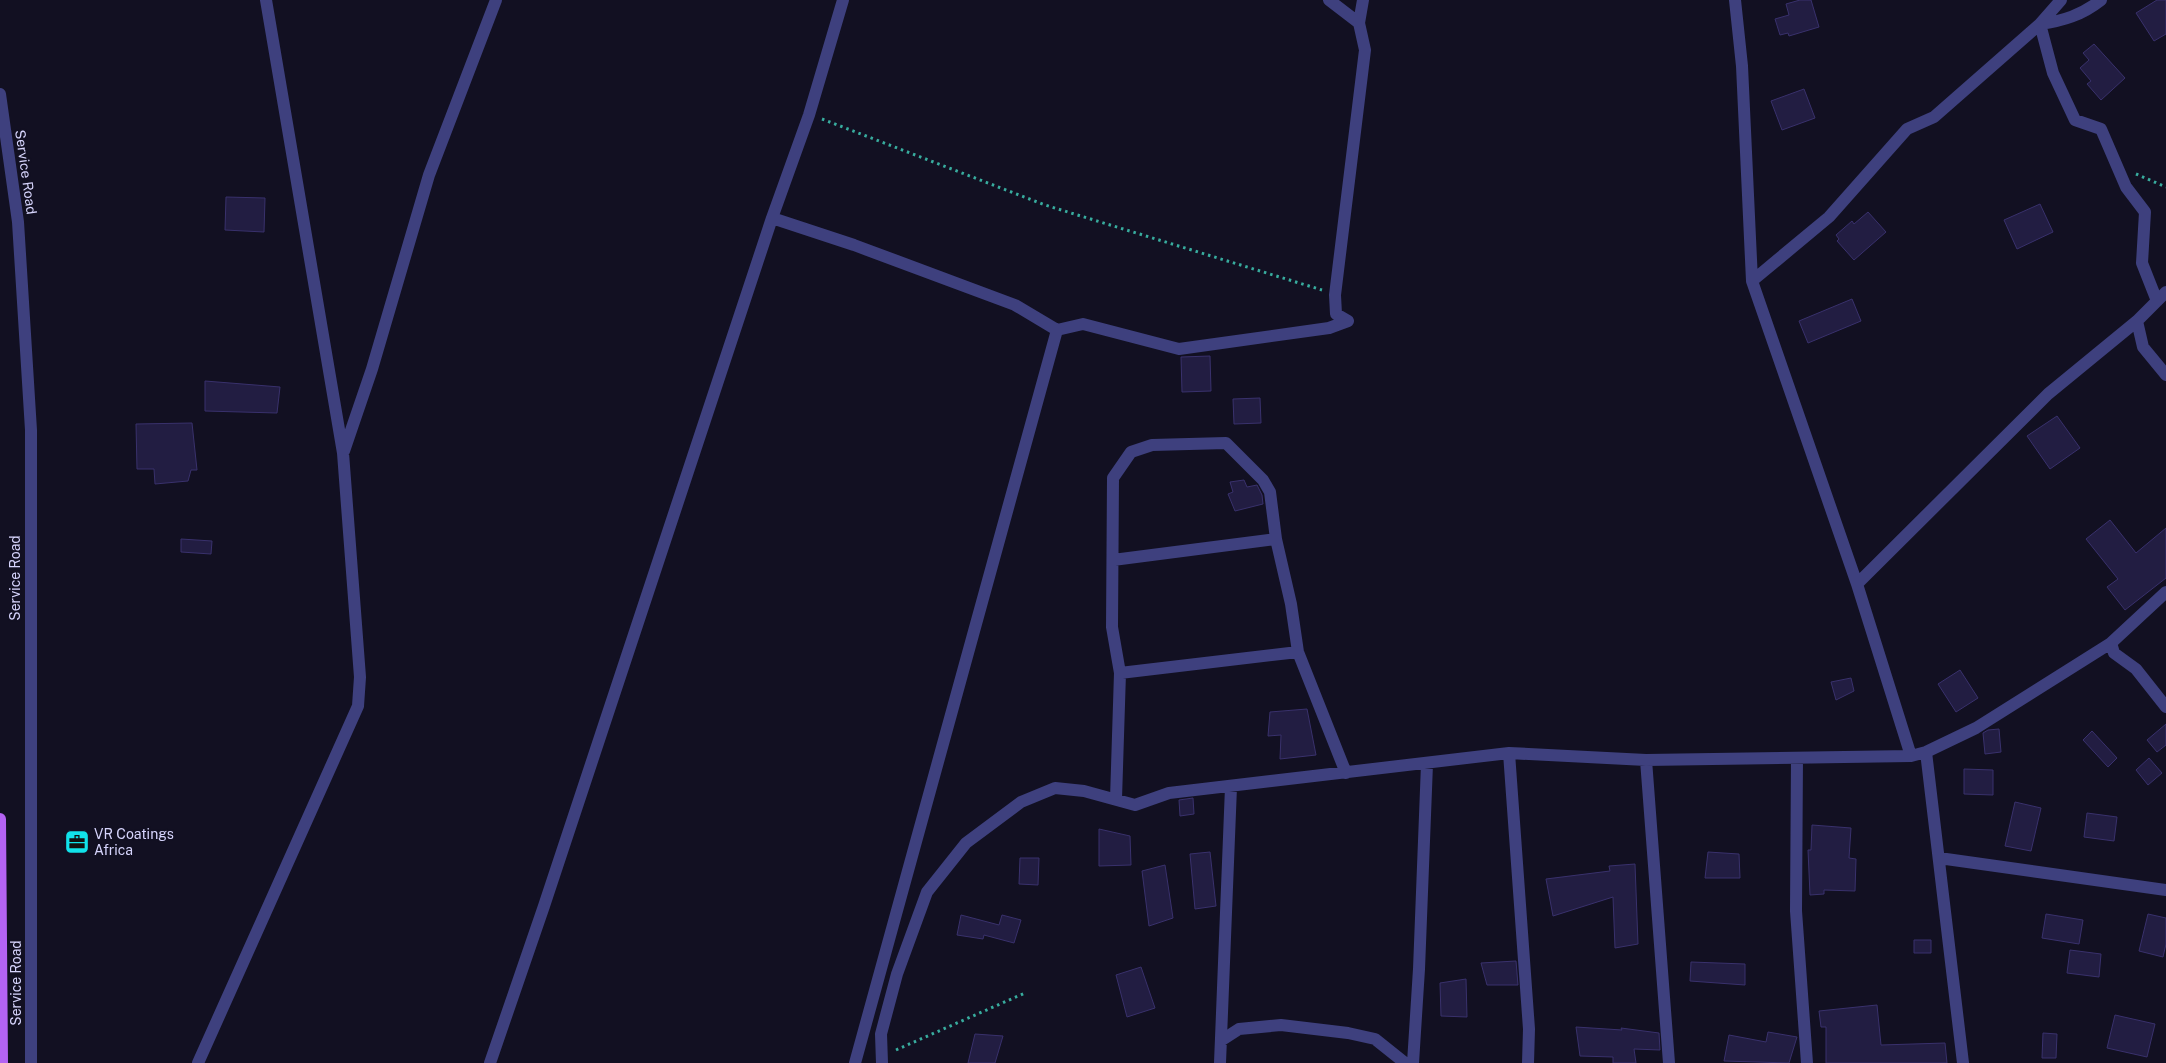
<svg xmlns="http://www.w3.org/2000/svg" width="2166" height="1063" viewBox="0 0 2166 1063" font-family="'Public Sans',sans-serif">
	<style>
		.building { fill: #221d42; stroke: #39316c }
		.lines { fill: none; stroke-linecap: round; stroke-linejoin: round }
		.path { stroke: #38ac9e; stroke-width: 3; stroke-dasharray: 2.5 4; stroke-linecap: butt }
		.street { stroke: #3e407e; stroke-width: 12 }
		.primary { stroke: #b463f3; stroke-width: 12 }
		.labels { text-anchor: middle; stroke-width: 4; stroke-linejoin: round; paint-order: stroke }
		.street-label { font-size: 14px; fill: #d6d4fc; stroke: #121022 }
		.poi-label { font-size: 14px; fill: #d6d4fc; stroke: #121022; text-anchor: start }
	</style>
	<rect width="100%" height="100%" fill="#121022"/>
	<path class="building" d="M1800,0H1811L1819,27L1789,36L1788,33L1780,35L1775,19L1789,15L1786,4Z
		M2157,0H2166V34L2154,41L2136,13Z
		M2094,44L2125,78L2101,100L2087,84L2091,81L2080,68L2089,60L2083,53Z
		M1804,89L1815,118L1782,130L1771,101Z
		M226,197L265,198L264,232L225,230Z
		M2040,204L2053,232L2017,249L2004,220Z
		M1868,212L1886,232L1854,260L1837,241L1839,239L1836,235L1852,221L1854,224Z
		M1852,299L1861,321L1808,343L1799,321Z
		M1210,356L1211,391L1182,392L1181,357Z
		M205,381L280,387L277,413L205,411Z
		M1260,398L1261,423L1234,424L1233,399Z
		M2057,416L2080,448L2050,469L2027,436Z
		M192,423L197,470H191L188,481L155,484L154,469H137L136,424Z
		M1244,480L1247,487L1257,485L1262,495L1263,504L1235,511L1228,494L1233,492L1230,482Z
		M2110,520L2136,553L2166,528V578L2125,610L2107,587L2118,579L2086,539Z
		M181,539L212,541L211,554L181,552Z
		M1960,670L1978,698L1956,712L1938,684Z
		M1851,678L1854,691L1836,700L1831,682Z
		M1307,709L1316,755L1280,759L1281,735L1268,736L1270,712Z
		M2166,724V745L2157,752L2147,740Z
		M1999,729L2001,752L1985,754L1983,733L1988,730Z
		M2092,731L2117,758L2108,767L2083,740Z
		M2149,758L2162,773L2148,785L2136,770Z
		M1964,769L1993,770V795L1964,794Z
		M1193,798L1194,814L1180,816L1179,800Z
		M2015,802L2041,808L2031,851L2005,846Z
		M2087,813L2117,817L2114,841L2084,837Z
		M1812,825L1851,828L1849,858L1856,859L1855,891L1824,890V894L1810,895L1808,850H1811Z
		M1099,829L1130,836L1131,865L1099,866Z
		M1210,852L1216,906L1195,909L1190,854Z
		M1708,852L1739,854L1740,878H1705Z
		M1020,858H1039L1038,885L1019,884Z
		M1635,864L1638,944L1615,948L1613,897L1553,916L1546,879L1610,871L1609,866Z
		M1165,865L1173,918L1149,926L1142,871Z
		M2046,914L2083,920L2079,944L2042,938Z
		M2148,914L2166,918V944L2163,957L2139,951Z
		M961,915L999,925L1002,915L1021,920L1014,943L984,935L983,939L957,935Z
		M1914,940H1931V953H1914Z
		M2070,950L2101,954L2099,977L2067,973Z
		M1516,961L1518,985H1487L1481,963Z
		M1691,962L1745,964V985L1690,981Z
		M1141,967L1155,1008L1127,1017L1116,975Z
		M1466,979L1467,1017L1441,1016L1440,983Z
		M1877,1005L1881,1045L1945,1043L1947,1063H1826V1027H1821L1819,1011Z
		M2115,1015L2155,1024L2147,1057L2107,1048Z
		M1576,1027L1622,1030L1621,1028L1659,1033L1660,1050L1634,1049L1636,1063H1613V1057L1580,1056Z
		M1768,1032L1797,1037L1789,1063L1724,1061L1729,1035L1766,1042Z
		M2043,1033L2057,1034L2056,1058H2042Z
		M975,1034L1003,1036L995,1063H968Z"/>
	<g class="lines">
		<path class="path" d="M822,119L1045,205L1322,290
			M2136,174L2166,187
			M896,1050L1025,993"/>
		<path class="street" d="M1735,0L1742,66L1752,281L1857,584L1911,756
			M2101,0C2082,15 2063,21 2040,24L2053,73L2075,120L2101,129L2126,187L2145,212L2142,263L2157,301
			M1359,23L1363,0
			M0,94L18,222L31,430V1063
			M772,218L854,245L1015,305L1057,330
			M1752,281L1829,217L1907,129L1934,117L2040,24L2061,0
			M2137,321L2143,347L2166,375
			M344,451L372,369L429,175L496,0
			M1113,560L1276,539
			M1857,584L2048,394L2137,321L2166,292
			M2166,592L2111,643L2114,653L2136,669L2166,707
			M1120,673L1298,652
			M1926,752L1963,1063
			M1509,753L1529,1029L1528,1063
			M1797,758L1796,911L1807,1063
			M1646,760L1669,1063
			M1116,799L1120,673L1112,627L1113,478L1131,452L1152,445L1226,443L1263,480L1270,492L1276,539L1291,604L1298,652L1346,773
			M1939,858L2166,890
			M1222,1040L1239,1029L1281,1025L1348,1033L1375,1039L1405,1063
			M198,1063L358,706L360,677L343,453L266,0
			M490,1063L544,906L772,218L809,115L843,0
			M855,1063L1057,330L1083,324L1179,349L1329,328L1348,321L1336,314L1335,295L1365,50L1359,23L1329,0
			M882,1063L881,1034L897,974L927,892L966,843L1021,802L1055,788L1084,791L1135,805L1169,793L1509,753L1646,760L1911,756L1926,752L1976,728L2111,643
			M1220,1063L1231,787
			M1413,1063L1419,969L1427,764"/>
		<path class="primary" d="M0,819L2,1063"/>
	</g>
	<defs>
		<symbol id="office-square" viewBox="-11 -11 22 22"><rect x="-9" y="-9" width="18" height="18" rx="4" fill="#11e2ea" stroke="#121022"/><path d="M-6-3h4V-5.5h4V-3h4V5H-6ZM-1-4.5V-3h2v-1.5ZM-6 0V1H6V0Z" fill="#111"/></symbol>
	</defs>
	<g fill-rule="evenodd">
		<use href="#office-square" x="63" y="828" width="28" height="28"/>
	</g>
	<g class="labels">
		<g class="street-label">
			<text transform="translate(26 172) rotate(82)" y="5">Service Road</text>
			<text transform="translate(15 578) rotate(-90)" y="5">Service Road</text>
			<text transform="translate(16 983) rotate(-90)" y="5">Service Road</text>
		</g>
		<g class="poi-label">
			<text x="94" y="839">VR Coatings<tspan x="94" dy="16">Africa</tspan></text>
		</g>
	</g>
</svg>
